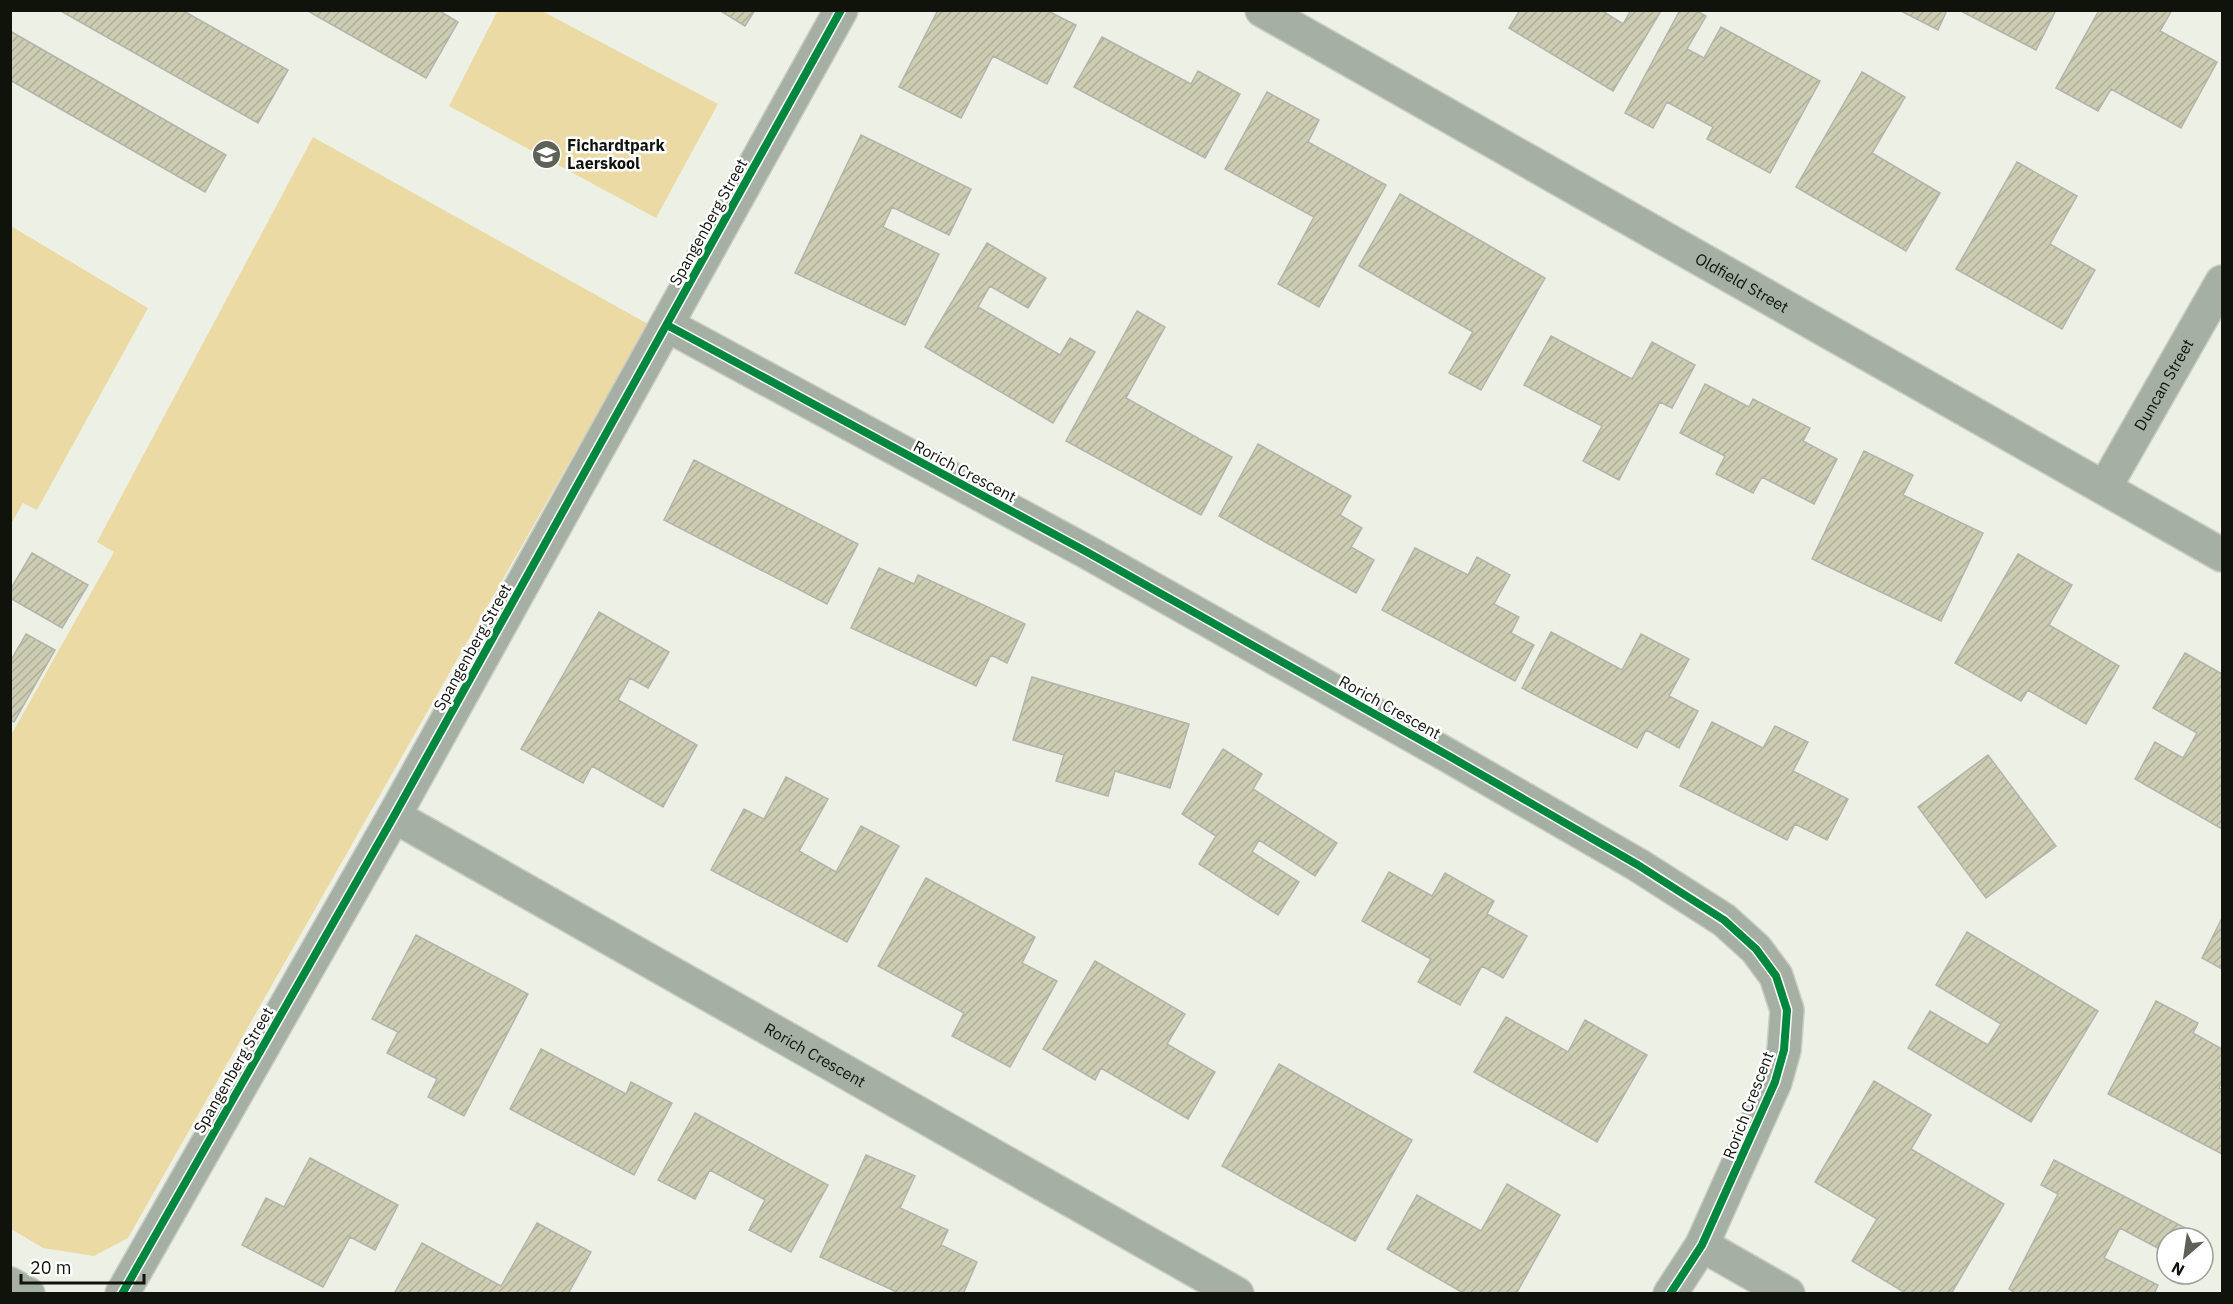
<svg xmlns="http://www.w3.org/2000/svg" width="2233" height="1304" viewBox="0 0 2233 1304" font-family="'IBM Plex Sans',sans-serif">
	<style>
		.pitch { fill: #ecdaa5 }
		.building { fill: url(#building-hatch); stroke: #b3b4aa; stroke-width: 1.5 }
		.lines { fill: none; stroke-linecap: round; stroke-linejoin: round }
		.minor-casing { stroke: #c9cdc3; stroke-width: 36 }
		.tertiary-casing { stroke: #c9cdc3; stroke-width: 36 }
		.minor { stroke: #a5afa3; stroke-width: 33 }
		.tertiary { stroke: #a5afa3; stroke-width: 33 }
		.cycleway-casing { stroke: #fff; stroke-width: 11 }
		.cycleway { stroke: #00873e; stroke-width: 8 }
		.labels { text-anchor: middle; stroke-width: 5; stroke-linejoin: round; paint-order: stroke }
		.poi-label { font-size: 16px; font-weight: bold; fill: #10130b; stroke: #fff; text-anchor: start }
		.street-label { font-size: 16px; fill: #10130b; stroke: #fff }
	</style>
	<defs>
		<pattern id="building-hatch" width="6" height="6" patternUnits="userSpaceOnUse" patternTransform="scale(1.5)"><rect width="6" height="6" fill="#cdcdb4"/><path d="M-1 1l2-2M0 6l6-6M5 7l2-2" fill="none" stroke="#afaf99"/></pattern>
	</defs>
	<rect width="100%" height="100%" fill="#edf1e5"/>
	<path class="pitch" d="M498,10L542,11L718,104L656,218L449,106Z
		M313,137L648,324L128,1238L94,1256L43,1248L11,1229V735L114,552L97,542Z
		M11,226L148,308L37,510L23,503L11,524Z"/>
	<path class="building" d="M59,10H182L288,70L258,123Z
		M306,10H438L458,22L426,78Z
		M719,10H755L745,26Z
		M938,10H1046L1076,25L1047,84L993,56L961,118L899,87Z
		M1520,10H1601L1623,24L1631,10L1661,11L1613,91L1509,28Z
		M1680,10H1695L1706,16L1687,49L1704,58L1721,27L1820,81L1770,173L1707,139L1713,127L1667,102L1653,128L1625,113Z
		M1899,10H1947L1938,30Z
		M1959,10H2056L2036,50Z
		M2095,10H2172L2160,31L2217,62L2181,128L2111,89L2098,111L2056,88L2098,12Z
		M10,31L226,155L205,192L10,80Z
		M1102,37L1191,84L1198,71L1240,94L1205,158L1074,87Z
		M1862,72L1905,97L1872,153L1940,193L1906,251L1796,187Z
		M1267,92L1319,120L1308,142L1386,185L1319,307L1278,284L1314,217L1225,169Z
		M861,135L971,189L949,235L892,207L883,227L939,254L905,325L795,273Z
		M2017,162L2077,196L2050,244L2095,270L2062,329L1956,269Z
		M1400,194L1545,278L1481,390L1449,373L1473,332L1359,266Z
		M987,243L1046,278L1028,308L990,286L978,307L1060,355L1070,338L1095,352L1053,423L925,347Z
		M1137,311L1165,327L1126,398L1232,457L1201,515L1066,441Z
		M1551,336L1632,379L1652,342L1695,365L1672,408L1660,402L1619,480L1583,461L1602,426L1524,385Z
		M1705,384L1749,407L1753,399L1810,428L1803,441L1837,459L1814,504L1762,477L1753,493L1716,474L1725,456L1680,433Z
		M1258,444L1351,496L1340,515L1362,528L1351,547L1374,560L1356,593L1219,516Z
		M1864,451L1913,475L1903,495L1983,533L1941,621L1812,559Z
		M694,460L858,544L827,604L664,520Z
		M1415,548L1468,575L1477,557L1510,575L1494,604L1519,617L1511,633L1534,645L1515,681L1382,610Z
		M32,553L88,585L62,628L10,598V590Z
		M2018,554L2072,585L2049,625L2119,666L2086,724L2028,690L2021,701L1955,663Z
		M879,568L914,584L918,575L1025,624L1007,663L991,655L976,686L851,628Z
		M599,612L669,652L648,688L630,678L618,700L697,745L663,807L592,766L583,783L521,749Z
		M1551,632L1622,670L1641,634L1689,659L1669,696L1698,711L1679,748L1646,730L1637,748L1522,688Z
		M26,634L55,650L14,722L10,719V662Z
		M2185,653L2222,674V829L2135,779L2155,742L2183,758L2197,733L2153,708Z
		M1032,677L1189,724L1170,788L1115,771L1108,796L1056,781L1064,755L1013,740Z
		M1712,722L1763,748L1775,726L1808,742L1793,771L1848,799L1827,840L1795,824L1787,840L1680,786Z
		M1223,749L1262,774L1253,789L1337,843L1315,876L1259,840L1252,852L1299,882L1278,915L1199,864L1216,836L1182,814Z
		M1988,755L2056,846L1986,898L1918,807Z
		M786,777L828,799L799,851L836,872L861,826L899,846L847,942L711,870L744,809L764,819Z
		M1389,872L1432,896L1445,873L1494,901L1487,914L1527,936L1503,978L1482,966L1460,1005L1418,982L1431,959L1362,921Z
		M926,878L1035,937L1022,963L1057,981L1010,1067L952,1036L964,1013L878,966Z
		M2222,918V969L2202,958Z
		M1967,932L2098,1011L2031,1122L1908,1048L1930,1011L1988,1045L2001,1024L1936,985Z
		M416,935L528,994L464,1116L428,1097L437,1079L387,1053L398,1032L372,1019Z
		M1095,961L1185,1014L1167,1044L1215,1072L1188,1119L1101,1068L1095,1080L1043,1049Z
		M2156,1001L2198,1023L2193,1033L2222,1049V1082L2219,1088L2222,1089V1154L2108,1094Z
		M1506,1017L1568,1052L1585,1020L1647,1055L1597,1142L1474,1072Z
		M541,1049L626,1094L631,1082L672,1103L634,1175L510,1109Z
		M1279,1064L1412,1140L1355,1241L1222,1166Z
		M1874,1081L1931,1115L1911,1149L2004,1204L1951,1294H1907L1852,1261L1877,1219L1815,1182Z
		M695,1113L828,1185L791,1252L749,1230L765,1200L710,1170L695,1199L658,1180Z
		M866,1155L915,1176L900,1208L948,1230L941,1245L977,1262L963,1294H901L820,1257Z
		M310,1158L398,1205L375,1250L350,1237L323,1287L242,1245L266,1198L284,1207Z
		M2054,1160L2199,1235L2197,1238H2167V1253L2120,1228L2104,1258L2158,1285L2154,1294H2017L2009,1289L2058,1194L2041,1185Z
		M1507,1184L1560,1215L1516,1294H1465L1387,1249L1417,1195L1481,1231Z
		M537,1223L591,1252L568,1294H394L422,1243L501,1286Z"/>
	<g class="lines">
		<defs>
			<g id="minor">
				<path id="s1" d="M1262,10L2222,555"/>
				<path d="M667,325L1087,552L1449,756L1638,865L1724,920L1756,949L1776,976L1787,1010L1784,1050L1775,1082L1702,1245L1670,1294"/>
				<path id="s2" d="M2105,487L2222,282"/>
				<path id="s3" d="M394,816L1237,1294"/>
				<path d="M1702,1245L1788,1294"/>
				<path d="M122,1294L394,816L841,10"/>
			</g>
			<path id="tertiary" d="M10,1284L28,1294"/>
		</defs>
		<use href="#minor" class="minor-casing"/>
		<use href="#tertiary" class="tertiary-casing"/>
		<use href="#minor" class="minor"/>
		<use href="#tertiary" class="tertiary"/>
		<defs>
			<path id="cycleway" d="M667,325L1087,552L1449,756L1638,865L1724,920L1756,949L1776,976L1787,1010L1784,1050L1775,1082L1702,1245L1670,1294
				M122,1294L394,816L841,10"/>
		</defs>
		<use href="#cycleway" class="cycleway-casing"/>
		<use href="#cycleway" class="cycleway"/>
	</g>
	<defs>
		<symbol id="school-disc" viewBox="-11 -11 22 22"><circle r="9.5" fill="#5d6157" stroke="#fff"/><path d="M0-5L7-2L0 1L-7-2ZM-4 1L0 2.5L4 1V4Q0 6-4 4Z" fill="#fff"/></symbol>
	</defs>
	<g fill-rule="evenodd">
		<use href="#school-disc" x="530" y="138" width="33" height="33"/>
	</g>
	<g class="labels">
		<g class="poi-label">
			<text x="567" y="151">Fichardtpark<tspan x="567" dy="18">Laerskool</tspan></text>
		</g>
		<g class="street-label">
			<text transform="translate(708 222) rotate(-61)" y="6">Spangenberg Street</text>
			<text dy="6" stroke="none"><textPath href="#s1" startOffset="552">Oldfield Street</textPath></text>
			<text dy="6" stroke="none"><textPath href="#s2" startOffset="118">Duncan Street</textPath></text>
			<text transform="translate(965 471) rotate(28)" y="6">Rorich Crescent</text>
			<text transform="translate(472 647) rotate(-61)" y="6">Spangenberg Street</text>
			<text transform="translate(1390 707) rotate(29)" y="6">Rorich Crescent</text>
			<text dy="6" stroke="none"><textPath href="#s3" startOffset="484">Rorich Crescent</textPath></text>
			<text transform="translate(233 1070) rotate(-60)" y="6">Spangenberg Street</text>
			<text transform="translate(1748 1105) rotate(-69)" y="6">Rorich Crescent</text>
		</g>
	</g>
	<rect width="2233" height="1304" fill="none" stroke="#10130b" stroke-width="24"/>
	<g transform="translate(2185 1256) rotate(209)"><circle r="28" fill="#ffffff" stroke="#9fa19d" stroke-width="1.5"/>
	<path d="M0-4.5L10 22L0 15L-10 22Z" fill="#5d6157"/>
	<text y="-9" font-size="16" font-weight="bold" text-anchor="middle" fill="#10130b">N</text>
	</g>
	<path d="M21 1274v9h123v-9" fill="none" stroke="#10130b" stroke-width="3"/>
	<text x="30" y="1274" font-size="18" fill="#10130b" stroke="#ffffff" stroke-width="4.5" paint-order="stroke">20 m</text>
</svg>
